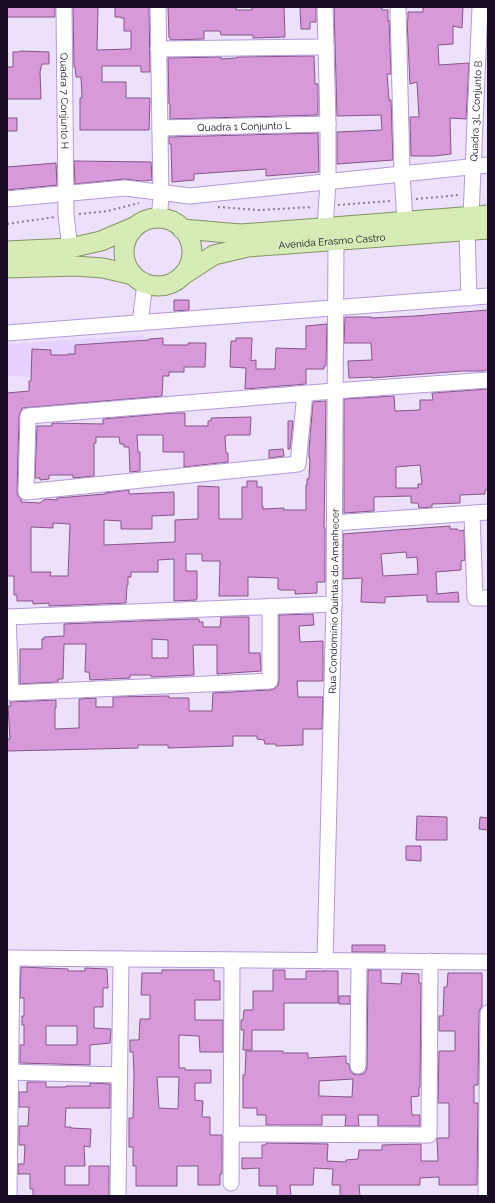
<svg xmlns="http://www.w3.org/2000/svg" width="495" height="1203" viewBox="0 0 495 1203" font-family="Raleway,sans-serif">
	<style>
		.built { fill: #e6d2fe }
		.building { fill: #d899da; stroke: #855687; fill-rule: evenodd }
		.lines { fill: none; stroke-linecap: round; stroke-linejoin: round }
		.minor-casing { stroke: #b69ad8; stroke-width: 17 }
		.major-casing { stroke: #839463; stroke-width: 21 }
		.path { stroke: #877c95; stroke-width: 2; stroke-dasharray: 2 3; stroke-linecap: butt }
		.minor { stroke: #fff; stroke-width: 15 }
		.major { stroke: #d7ebb6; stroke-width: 19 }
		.labels { text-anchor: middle; stroke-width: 4; stroke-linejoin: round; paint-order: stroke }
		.street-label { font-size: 10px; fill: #160b22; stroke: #ece0fb }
	</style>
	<rect width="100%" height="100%" fill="#ece0fb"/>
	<path class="built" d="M144,335V392L30,400L31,377L7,376V344Z"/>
	<path class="building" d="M7,7H55V17H7Z
		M73,7H98L97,50L131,49V31H124V18H121V17H115V7H149L150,72H141V66H102V82H126V98H150L149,130H80V98H82L81,77H76L75,67H74Z
		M168,7H236V10H252V7H284L285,37L253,38V35H221L220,31H204V39L171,40L169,37Z
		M300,7H316V22H310V29H301Z
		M334,7H382V10H388V21L389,20L391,74H387L389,100H391L393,160L337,164V132L382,130L381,115L337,116Z
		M423,7H463L462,28L453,26V44L438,45L439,65L469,63L466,119L450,118L451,154L434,156H411L410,117H419L417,82L410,84L407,20H408V12H423Z
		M20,51L49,52V64H42L40,72L41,99H7V67H13V52H19Z
		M314,56L315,84H318V115L170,119V104H169L168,58L221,57V59L237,58V57Z
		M7,118H17V131H7Z
		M318,133L319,172L266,176V169L194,174V180L172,182L171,144H169V137Z
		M74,161L151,162L152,180L142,181L124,179L75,184Z
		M56,163L57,185L7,190V167Z
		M174,300H189V310L174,311Z
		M488,310V369L484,371H462L372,378V377L349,378L348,361L372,360L371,343H344L345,317H371V318L415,316Z
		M327,324L326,366H324V369H306V384L245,389L246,368L230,367L231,341H236V338H252L251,361L256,360V369H275L276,348L306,349V326Z
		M163,338V345H188V343H206L205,367H184V372H169V376H163L162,396L22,408L19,416L17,492L18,496L21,499V502L40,503L45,499L57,500V498L105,494V493L129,490V494L174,492V515L152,516V529H121V521L104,520V545L175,542V520L198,519V486L219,487V519H242V487H247V481H257V487H262V506H263V509L284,508V510H306V485H307V479H309L310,458H309V449L313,402L326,401L324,528H325V582H317V593L295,594V590H280V589H278V578L248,577V596H219L220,561H202V554H186V571H197V599L196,600L174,601V559L158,560V572H131V577H128V585H127L126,603L49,606V603L33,604V601H17V595H14V576H7V393L29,391V381H31L32,349L51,350V355H68V354H75V345L149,340V339ZM53,523L70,524L68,576H50L51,572H31V527L53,528Z
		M488,389V490H485V494L460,495V503L432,504V507L419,508L418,503H411V496L374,497V511L344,513V399L394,396L395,411L420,410V400H433L432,393ZM420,465L422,484H418V488H396V467Z
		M173,413H185V426H208V421H211V418L251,417L250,435H227V436H225L226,453H228V462L184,467V452H163V435H137L138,452H140V471L130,472L129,447H124V444H120L119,437H96V443H94V476L73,478V475H49V479L40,480V478H35L37,426H52V423L103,424V419Z
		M288,421H293L290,449H288Z
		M283,449L284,456L269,458V450Z
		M450,526V529H457L460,531L464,530L465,560L461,561V570L436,572L437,594L458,592L459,602H427V595L385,597V603L361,602L362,578L343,579V534ZM406,552L407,558L417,557L418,574L383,576L381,554Z
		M313,614L314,625L299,626L300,642L323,641V681H297L298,697H323L322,729H303V745L276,746V744H265L264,740L257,739V736H233V746L168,748V745H138V748L7,751V739H10L8,706H11L10,702L56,700V708H55V729L79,728V699L96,698V707H113V697L169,696V698H189V711H212L213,693L270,690L274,689L278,686L279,681V615Z
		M221,617H249V653H260L261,671L217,674V645H193L194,675L151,677V675H130V678L90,680L89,672H85L86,644H64L63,679H58V682L20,684V649H42V639H44V637L64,636V624L191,619H199V622H203V627H220ZM152,639L168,640V658H152Z
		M417,816L447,817V840H416Z
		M480,817L488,818V830L479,829Z
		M406,846H421V861L406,860Z
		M352,945H385V952H352Z
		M21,967L68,969V971H85V968L107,969L108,988H103V1007H94V1028L111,1029L110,1043L90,1045V1065L20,1063V1045H24V1025H22V1016H24V998H20ZM46,1026H77V1045H46Z
		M162,970H214V981H220V1000H195V1020H223V1052H200L199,1036L179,1035V1068H185V1070H211V1083H195V1100L203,1101L202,1117H210V1135H222V1174H220V1185H198V1166H177V1186H136V1166H133V1147H129V1118H133L134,1074L133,1052H130V1040H139L140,1019H150V995H141L142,973H162ZM157,1077H179L178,1109L159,1108Z
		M273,970H285V979H306V971H338V1003H284V1030H252V1050H243L244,1030H241V1020H243L244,1010H253V991H273Z
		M368,970H381V983L401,984L402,973L419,974V983H421L420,1087H419V1096L411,1097L412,1115H420V1126H378V1115H358L359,1126H345L346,1115H322V1125H266V1115H257V1108H243V1075H245L246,1051H283V1053H308V1058L346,1056V1063L349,1064L350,1070L353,1074L358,1075L363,1074L366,1071L367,1066ZM353,1079L352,1097L319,1096V1081Z
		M448,973H482V1006L480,1009L479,1013L478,1085H474V1103H478L477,1185H439V1177L420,1178V1185H359L360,1196H340V1185H332L333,1169L314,1168L313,1185H290L291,1196H277V1186H259V1168L242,1169V1158H262V1145H266V1143L328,1144L327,1161L346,1162V1160L358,1159L359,1150H382V1145L421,1144V1161H438L437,1138H449V1103H438L439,1051H455V1031H439V1016H443L444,987H447Z
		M339,996H350V1004H339Z
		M27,1082H46V1087H66V1086H90V1083L110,1084V1108H66L65,1127H71V1128L91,1129L90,1147L84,1146L85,1166H65V1185H89V1166H109V1196H33V1189H30V1174H18V1164H24L25,1145H19V1126H28L29,1107H19V1092H27Z"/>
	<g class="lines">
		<defs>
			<g id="minor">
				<path id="s1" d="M64,7L66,215L70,248"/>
				<path d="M158,7L161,198L159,218"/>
				<path d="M398,7L402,174L405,221"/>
				<path d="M158,49L326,47"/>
				<path id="s2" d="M160,128L328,124"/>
				<path d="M7,199L125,188L190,196L488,165"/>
				<path id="s3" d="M471,216L480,7"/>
				<path d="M325,227L328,182V124L325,7"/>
				<path d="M467,231L469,298"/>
				<path d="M140,323L145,283"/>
				<path d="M7,333L488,296"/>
				<path d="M305,393L298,464L26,492L28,416L334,391L488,380"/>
				<path d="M472,514L475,598H488"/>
				<path d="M334,523L488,512"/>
				<path d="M7,617L334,604"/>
				<path d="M8,617L11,693L270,681V606"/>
				<path d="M7,958L488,962"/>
				<path id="s4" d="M325,961L334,604L336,241"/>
				<path d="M358,1066L359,961"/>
				<path d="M7,1072L119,1075"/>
				<path d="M231,1134L429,1135L430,961"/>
				<path d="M231,1183L232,960"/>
				<path d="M9,1196L12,958"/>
				<path d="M118,1196L121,959"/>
				<path d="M486,1196L488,1013"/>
			</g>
			<g id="major">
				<circle cx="158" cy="252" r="34"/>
				<path d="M182,229L241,234L488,215"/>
				<path d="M7,251L70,248L101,241L134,227"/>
				<path d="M7,268L75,266L103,268L133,275"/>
				<path id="s5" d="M183,275L214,255L248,247L488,229"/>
			</g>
		</defs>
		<use href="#minor" class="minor-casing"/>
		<use href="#major" class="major-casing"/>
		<path class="path" d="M416,199L459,195
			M338,205L391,201
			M218,207L259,210L313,207
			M79,214L108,211L139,203
			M7,224L55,217"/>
		<use href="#minor" class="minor"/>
		<use href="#major" class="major"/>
	</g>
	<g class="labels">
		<g class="street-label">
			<text dy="4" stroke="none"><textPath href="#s1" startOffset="94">Quadra 7 Conjunto H</textPath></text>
			<text dy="4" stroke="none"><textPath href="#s3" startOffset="105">Quadra 3L Conjunto B</textPath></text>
			<text dy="4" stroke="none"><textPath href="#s2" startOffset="84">Quadra 1 Conjunto L</textPath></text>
			<text dy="4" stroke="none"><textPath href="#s5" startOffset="156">Avenida Erasmo Castro</textPath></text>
			<text dy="4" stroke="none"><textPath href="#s4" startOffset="360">Rua Condomínio Quintas do Amanhecer</textPath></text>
		</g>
	</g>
	<rect width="495" height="1203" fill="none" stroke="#160b22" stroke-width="16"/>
</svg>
